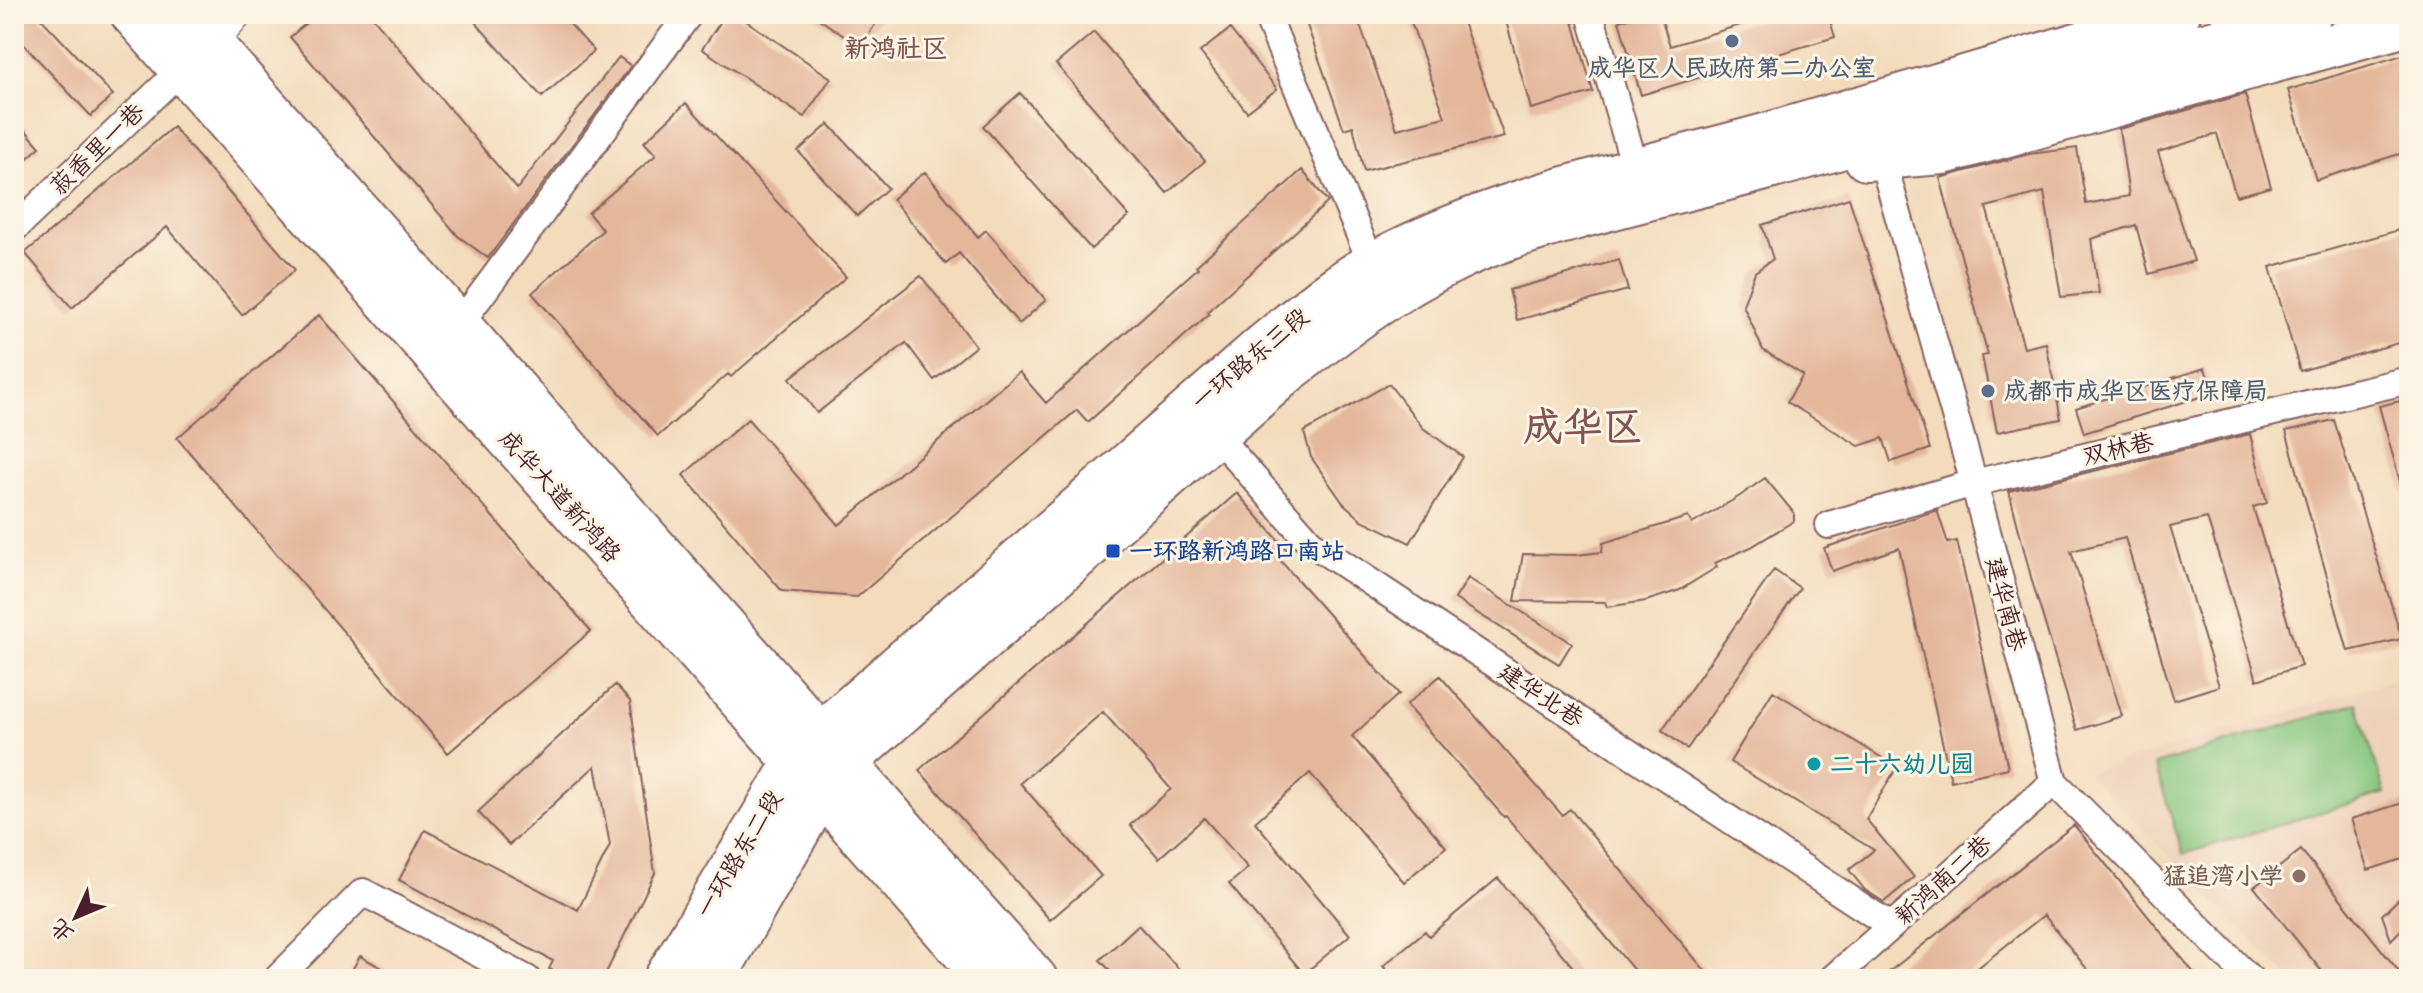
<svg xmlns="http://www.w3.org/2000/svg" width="2423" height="993" viewBox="0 0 2423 993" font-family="Delius,'LXGW WenKai TC',sans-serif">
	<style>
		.built { fill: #eed1ba }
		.green { fill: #85c57d; stroke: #687254; stroke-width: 2 }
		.building { fill: #e4b79b }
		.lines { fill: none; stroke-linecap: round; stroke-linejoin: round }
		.street-casing { stroke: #85615e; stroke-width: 30 }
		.primary-casing { stroke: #85615e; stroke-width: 46 }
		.street { stroke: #fff; stroke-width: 26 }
		.primary { stroke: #fff; stroke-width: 42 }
		.service-dot { fill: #5c6f8a; stroke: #fcf5e5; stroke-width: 3 }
		.transit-dot { fill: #1a4fb4; stroke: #fcf5e5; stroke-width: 3 }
		.culture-dot { fill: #0f9aa8; stroke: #fcf5e5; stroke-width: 3 }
		.education-dot { fill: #8d6e63; stroke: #fcf5e5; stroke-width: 3 }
		.labels { text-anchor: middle; stroke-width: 6; stroke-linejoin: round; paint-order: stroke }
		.service-label { font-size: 24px; font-weight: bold; fill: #4e5e75; stroke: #fcf5e5 }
		.street-label { font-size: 24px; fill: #4a1f2b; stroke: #fcf5e5 }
		.transit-label { font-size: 24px; font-weight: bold; fill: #164399; stroke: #fcf5e5; text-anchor: start }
		.culture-label { font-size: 24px; font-weight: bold; fill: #0d838f; stroke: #fcf5e5; text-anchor: start }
		.education-label { font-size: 24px; font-weight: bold; fill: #785e54; stroke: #fcf5e5; text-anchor: end }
		.neighbourhood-label { font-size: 26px; font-weight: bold; fill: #805452; stroke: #fcf5e5 }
		.town-label { font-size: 40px; font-weight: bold; fill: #805452; stroke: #fcf5e5 }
	</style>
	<rect width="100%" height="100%" fill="#fcf5e5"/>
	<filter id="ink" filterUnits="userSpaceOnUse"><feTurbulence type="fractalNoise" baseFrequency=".0125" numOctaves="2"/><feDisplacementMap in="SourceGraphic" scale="16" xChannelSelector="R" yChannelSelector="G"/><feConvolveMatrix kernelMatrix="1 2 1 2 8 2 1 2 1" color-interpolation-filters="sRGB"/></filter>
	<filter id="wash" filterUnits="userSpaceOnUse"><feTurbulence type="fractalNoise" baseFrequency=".006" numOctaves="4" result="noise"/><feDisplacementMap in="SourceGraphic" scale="32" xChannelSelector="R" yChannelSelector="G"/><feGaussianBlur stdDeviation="1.8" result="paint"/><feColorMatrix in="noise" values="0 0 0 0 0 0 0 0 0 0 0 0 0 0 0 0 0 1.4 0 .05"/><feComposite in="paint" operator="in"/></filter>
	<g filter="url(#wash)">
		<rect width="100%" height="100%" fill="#f3dbbc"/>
		<path class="built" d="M2409,675V979H2291L2087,773Z"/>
		<path class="green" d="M2357,703L2385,793L2183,854L2155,765Z"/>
		<g id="blocks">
			<path class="building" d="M14,14H37L113,95L91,116L14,34Z
				M317,14H370L517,189L619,57L631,66L488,258L458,236L290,37Z
				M468,14H561L594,51L542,97Z
				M726,14H736L831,78L804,117L702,49Z
				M812,14H882L860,47Z
				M1303,14H1356L1397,129L1445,117L1408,14H1460L1504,137L1364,171L1353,126L1344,129Z
				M1504,14H1571L1593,92L1531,109Z
				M1642,14H1660L1670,46L1777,14H1828L1835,37L1641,95L1619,21Z
				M1230,29L1277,89L1247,112L1200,52Z
				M1094,32L1205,161L1167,193L1056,64Z
				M2409,53V151L2316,180L2288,90Z
				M1020,93L1129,216L1091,249L983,126Z
				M2245,94L2271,187L2236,196L2217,134L2158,152L2194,261L2149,274L2136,225L2091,239L2099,293L2061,297L2044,192L1986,207L2024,348L2046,343L2061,419L1997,432L1982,356L1988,355L1940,178L2029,154L2077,148L2086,204L2129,196L2119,129Z
				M686,103L846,277L731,377L728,374L658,436L532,293L603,230L588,213L656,155L644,142Z
				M14,117L40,147L14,170Z
				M829,124L888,188L857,216L798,151Z
				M173,127L295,270L242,315L167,227L72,308L25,253Z
				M1302,170L1328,202L1207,312L1209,314L1088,422L1077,410L857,597L782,591L683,475L748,419L839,525L1019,372L1046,403L1198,268L1196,266Z
				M925,172L978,237L986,230L1046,300L1019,324L959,253L946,264L892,199Z
				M1849,198L1930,449L1891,462L1883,438L1859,446L1787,402L1803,375L1763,350L1743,305L1755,272L1773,259L1762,225Z
				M2409,227V340L2300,371L2270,267Z
				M1619,260L1628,290L1517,320L1509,290Z
				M921,276L976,346L934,380L906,343L817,413L790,378Z
				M319,315L591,631L448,753L177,438Z
				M2205,368L2213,393L2084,433L2076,408Z
				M1389,384L1423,428L1463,457L1410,543L1362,520L1343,503L1311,457L1304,432Z
				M2409,399V491L2403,492L2379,406Z
				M2334,420L2402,639L2348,651L2286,431Z
				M2250,434L2267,503L2253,507L2301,666L2257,680L2207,518L2170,527L2219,686L2174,700L2125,538L2071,551L2122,716L2077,730L2032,581L2009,491Z
				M1765,478L1794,513V521L1751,547L1715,563L1717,567L1680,590L1646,601L1607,607L1605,602L1515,601L1523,554L1576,555L1602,552L1603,543L1688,517L1692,524L1740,496Z
				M1237,493L1288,551L1279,559L1399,694L1352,736L1446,847L1404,882L1310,773L1255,822L1350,935L1304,974L1229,884L1248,868L1204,818L1159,858L1130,825L1171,789L1103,712L1020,783L1101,876L1050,920L919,770Z
				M1937,510L1948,543L1957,541L2008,768L1951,781L1899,548L1832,571L1824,548Z
				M1774,570L1800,588L1687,749L1662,730Z
				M1468,578L1572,643L1559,664L1455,599Z
				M1440,676L1562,815L1570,809L1712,979H1641L1506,816L1504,817L1406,705Z
				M615,685L630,701L655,873L603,979H570L549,969L553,961L399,880L425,830L578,910L610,845L595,766L509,845L478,812Z
				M1773,691L1897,767L1866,819L1914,877L1884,902L1865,890L1849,870L1874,850L1730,762Z
				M2409,801V857L2368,870L2351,819Z
				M2074,825L2199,979H2095L2044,915L1964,979H1880Z
				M2301,850L2320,873L2405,979H2328L2254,887Z
				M1498,878L1583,979H1394L1383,966L1425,931L1429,936Z
				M2409,889V922L2391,940L2382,915Z
				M1138,925L1188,979H1118L1100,960Z
				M360,956L402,979H347Z"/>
		</g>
	</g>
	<g filter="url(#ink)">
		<use href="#blocks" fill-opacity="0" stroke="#85615e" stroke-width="2"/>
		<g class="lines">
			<defs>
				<path id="street" d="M1266,14L1372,264
					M1590,14L1636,170
					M212,45L239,14
					M1882,158L1974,483L2054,782L2250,979
					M14,229L181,70
					M459,325L689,14
					M1216,435L1310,542L1891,926
					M1829,525L1974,483L2409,380
					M277,979L363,892L527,979
					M1832,979L2054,782"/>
				<path id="primary" d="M132,14L987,979
					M185,14L1036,979
					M1866,159L1943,153L2409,24
					M665,979L795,762L820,734L1262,346C1298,317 1333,285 1374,263C1498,196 1631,172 1765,135C1903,96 2041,54 2179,14
					M714,979L821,792L846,762L1285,374C1341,330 1391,291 1456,260C1492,242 1532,231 1570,220C1646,198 1722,182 1798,160C1969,111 2139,63 2310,14"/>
			</defs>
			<use href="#street" class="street-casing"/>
			<use href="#primary" class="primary-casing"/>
			<use href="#street" class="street"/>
			<use href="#primary" class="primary"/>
		</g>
	</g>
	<g class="service-dot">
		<circle cx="1732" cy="41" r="8"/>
		<circle cx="1988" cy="391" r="8"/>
	</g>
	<rect class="transit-dot" x="1105" y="543" width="16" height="16" rx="4"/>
	<circle class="culture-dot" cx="1814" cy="764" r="8"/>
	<circle class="education-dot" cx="2299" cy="876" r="8"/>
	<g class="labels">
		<g class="service-label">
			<text x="1732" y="76">成华区人民政府第二办公室</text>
			<text x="2004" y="399" text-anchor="start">成都市成华区医疗保障局</text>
		</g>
		<g class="street-label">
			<text transform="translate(97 149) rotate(-44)" y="8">菽香里一巷</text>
			<text transform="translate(1250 359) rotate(-40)" y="8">一环路东三段</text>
			<text transform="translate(2118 449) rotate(-13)" y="8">双林巷</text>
			<text transform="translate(560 496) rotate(48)" y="8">成华大道新鸿路</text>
			<text transform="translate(2006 604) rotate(75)" y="8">建华南巷</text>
			<text transform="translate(1541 695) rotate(33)" y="8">建华北巷</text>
			<text transform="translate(739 854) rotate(-59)" y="8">一环路东二段</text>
			<text transform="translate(1943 880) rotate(-42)" y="8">新鸿南二巷</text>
		</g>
		<g class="transit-label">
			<text x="1129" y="559">一环路新鸿路口南站</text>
		</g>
		<g class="culture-label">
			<text x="1830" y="772">二十六幼儿园</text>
		</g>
		<g class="education-label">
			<text x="2283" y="884">猛追湾小学</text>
		</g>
		<g class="neighbourhood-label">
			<text x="896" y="57">新鸿社区</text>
		</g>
		<g class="town-label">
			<text x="1583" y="440">成华区</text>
		</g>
	</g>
	<rect width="2423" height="993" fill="none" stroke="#fcf5e5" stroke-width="48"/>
	<g transform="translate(76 917) rotate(226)" stroke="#fcf5e5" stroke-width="6" paint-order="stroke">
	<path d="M0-6L14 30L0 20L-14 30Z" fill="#4a1f2b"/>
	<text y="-12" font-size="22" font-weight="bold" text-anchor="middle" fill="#4a1f2b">北</text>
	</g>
</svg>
